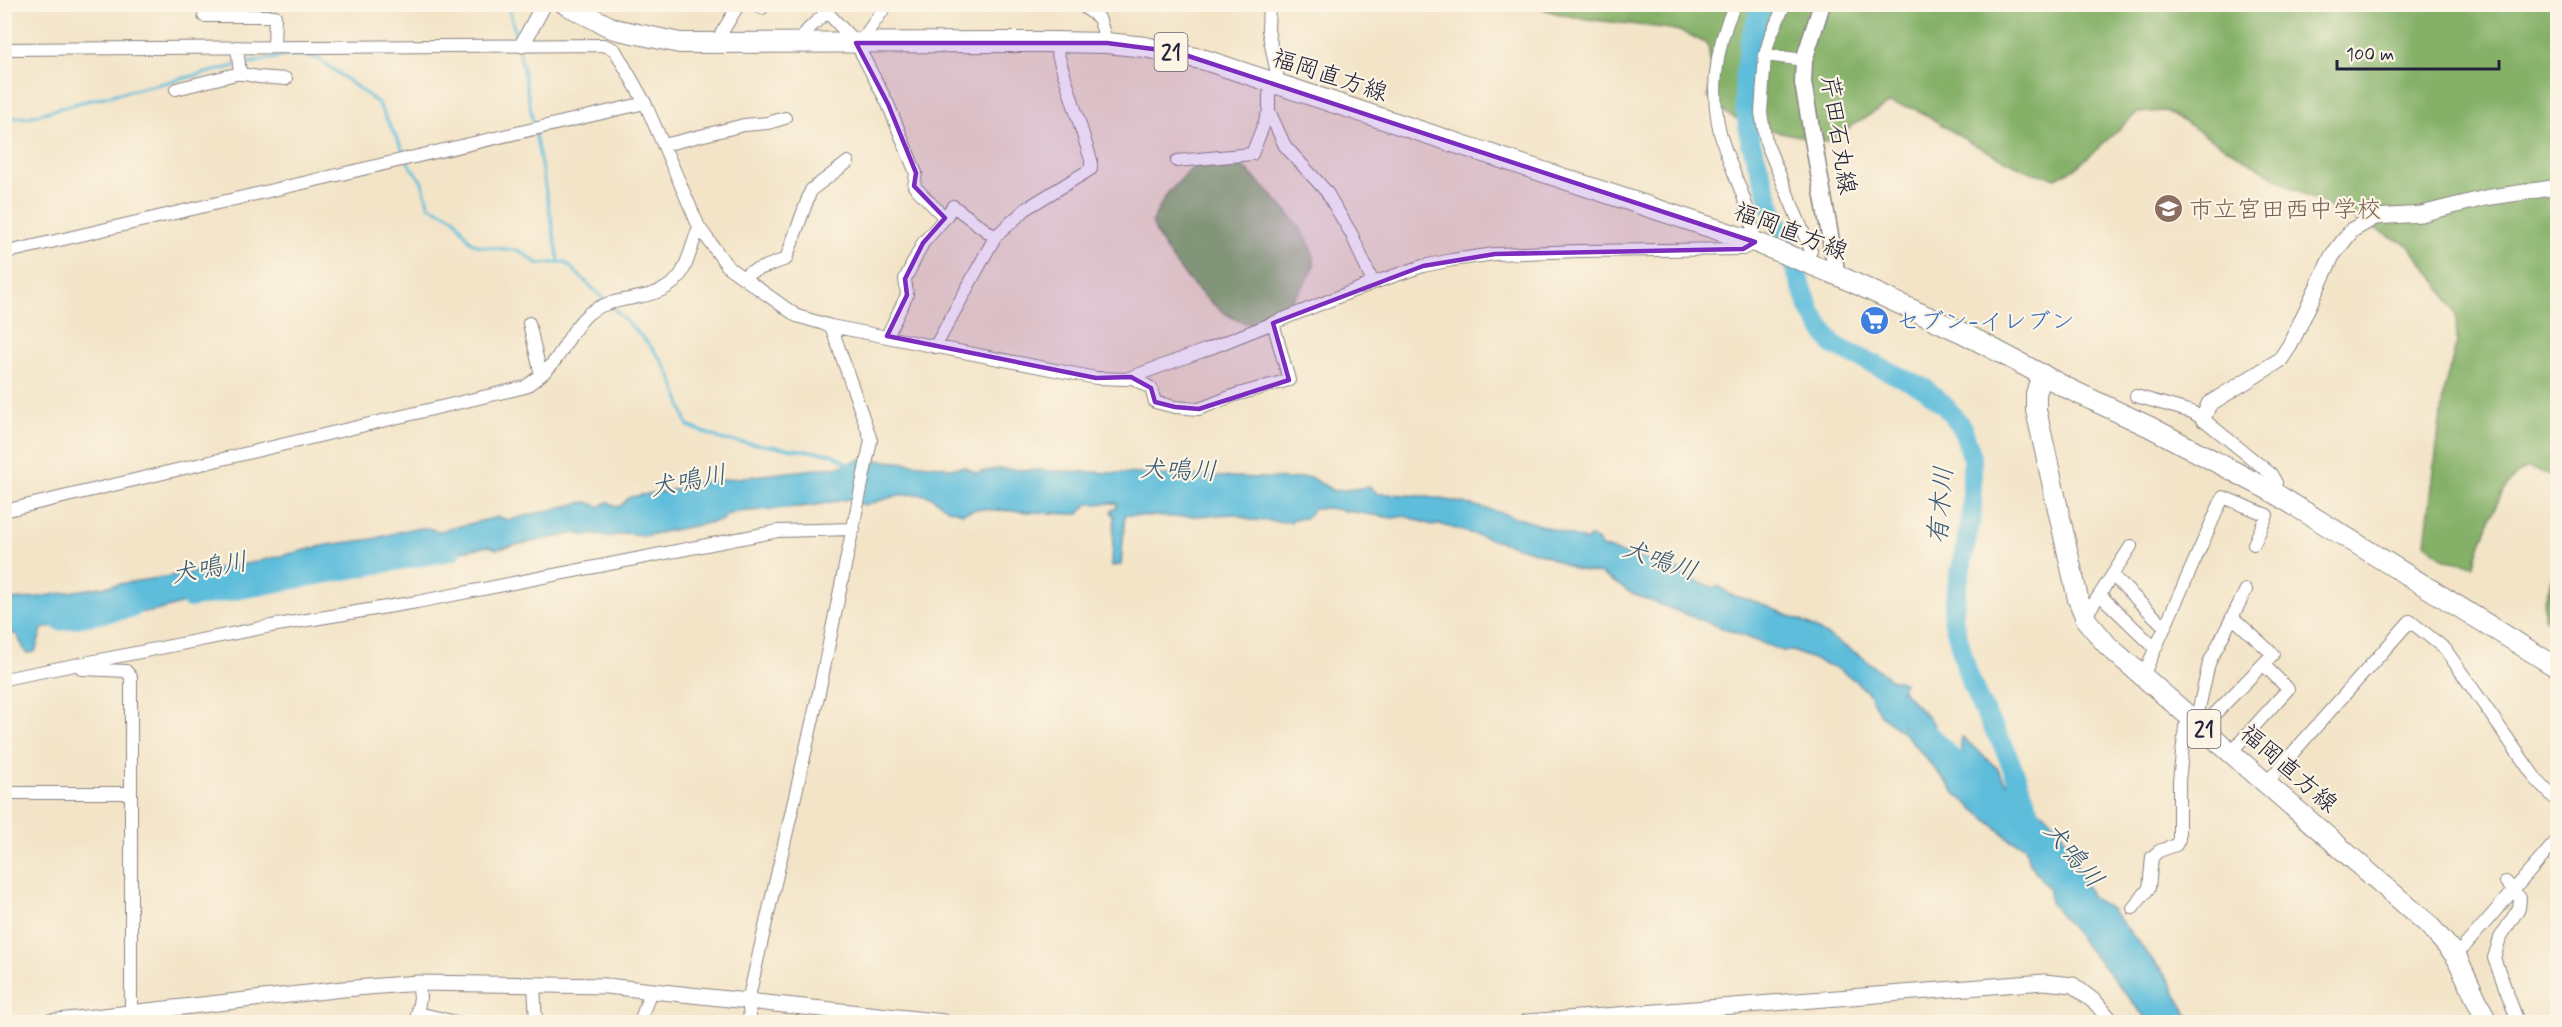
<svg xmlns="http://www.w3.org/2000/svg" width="2562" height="1027" viewBox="0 0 2562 1027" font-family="Mynerve,'Klee One',sans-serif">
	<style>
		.forest { fill: #84b068; stroke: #536952; stroke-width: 1.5 }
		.water { fill: #5dbddb; stroke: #40708b; stroke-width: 1.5 }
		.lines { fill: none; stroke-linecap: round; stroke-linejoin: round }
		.stream { stroke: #5dbddb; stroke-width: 3 }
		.river { stroke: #5dbddb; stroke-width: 20 }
		.minor-casing { stroke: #8a8381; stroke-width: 14 }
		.tertiary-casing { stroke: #8a8381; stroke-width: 17 }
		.secondary-casing { stroke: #8a8381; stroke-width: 19 }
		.primary-casing { stroke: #8a8381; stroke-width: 22 }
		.minor { stroke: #fff; stroke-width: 12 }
		.tertiary { stroke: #fff; stroke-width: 15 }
		.secondary { stroke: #fff; stroke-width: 16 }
		.primary { stroke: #fff; stroke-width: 20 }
		.marked { fill: #7b2cbf; fill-opacity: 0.2; stroke: #7b2cbf; stroke-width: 4.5; stroke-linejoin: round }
		.labels { text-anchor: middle; stroke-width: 4.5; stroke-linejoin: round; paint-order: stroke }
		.shield { fill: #fcf5e5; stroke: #63616e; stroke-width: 1.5 }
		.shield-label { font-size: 22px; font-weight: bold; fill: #22223b }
		.street-label { font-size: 24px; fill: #22223b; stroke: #fcf5e5 }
		.education-label { font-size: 24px; fill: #785e54; stroke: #fcf5e5; text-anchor: start }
		.shop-label { font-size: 24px; fill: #366cbe; stroke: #fcf5e5; text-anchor: start }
		.water-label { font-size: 26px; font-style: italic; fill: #375873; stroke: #fcf5e5 }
	</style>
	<rect width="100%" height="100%" fill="#fcf5e5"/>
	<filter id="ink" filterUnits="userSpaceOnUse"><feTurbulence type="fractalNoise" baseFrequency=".0167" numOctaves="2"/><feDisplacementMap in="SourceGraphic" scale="12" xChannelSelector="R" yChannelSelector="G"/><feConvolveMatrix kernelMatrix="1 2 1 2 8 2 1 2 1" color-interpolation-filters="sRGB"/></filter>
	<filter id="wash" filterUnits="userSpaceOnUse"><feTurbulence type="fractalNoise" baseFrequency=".008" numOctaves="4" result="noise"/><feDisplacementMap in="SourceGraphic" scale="24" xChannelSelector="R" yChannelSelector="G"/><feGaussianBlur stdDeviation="1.35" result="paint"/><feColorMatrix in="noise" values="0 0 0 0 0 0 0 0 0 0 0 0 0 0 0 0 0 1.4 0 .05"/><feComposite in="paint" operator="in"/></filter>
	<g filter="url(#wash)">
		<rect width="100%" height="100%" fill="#f3e4c7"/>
		<path class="forest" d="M1537,5H2557V477L2527,468C2497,482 2486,536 2473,565L2446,560L2425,543L2444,389L2457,342L2456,315L2437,281L2408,245L2296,190L2166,111L2137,113L2077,167L2056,178L2030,172L1971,143L1916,109L1889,103L1826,142L1748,125L1724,112L1708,97L1712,76L1708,45C1698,39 1686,32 1674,30C1648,24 1553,20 1537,5Z
			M1203,157L1236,160C1256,180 1325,241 1313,269C1305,288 1286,305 1273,320C1265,322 1253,324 1245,323C1213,315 1159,251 1152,221L1167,194Z
			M2557,564V629L2544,617V602Z"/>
		<path class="water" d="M861,459L942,466L948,468L965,467L976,473L997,469L1290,479L1310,477L1334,491L1370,487L1378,494C1451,493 1519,517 1587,541L1590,537L1598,541L1601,547L1680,570L1687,578L1715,588L1718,586L1731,595L1757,602L1808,624L1861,656L1890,679L1904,682L1901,689L1935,725C1922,720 1914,709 1901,703L1898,715L1903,726C1919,729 1968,776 1979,790L1984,780C1973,759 1956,768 1962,737L1998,769L2004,780L2016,790L2021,801L2044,813L2060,829L2092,898L2111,909L2169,980L2191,1022H2149L2050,902L2049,889L2029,863L2025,846L2011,840L1956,794L1907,736L1879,713L1870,695L1857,682L1838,669L1792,651H1783L1633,594L1601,574L1575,569L1542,554L1439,524L1435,526L1405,516L1393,518L1328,508L1314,509L1306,518L1293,519L1291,522L1250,520L1235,514L1174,517L1125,515L1121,565L1112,566L1114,516L1111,511L1117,507V503L1087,504L1079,514H1072L976,509L963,513L948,509L930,496L917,494L899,495L865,505L849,499L810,506L737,512L726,515L723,520L643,536L628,533L606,537L596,534L586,536L577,533L496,549L489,546L437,556L414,554L394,559L387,557L343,568L259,582L152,612L96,613L42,629L35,652L26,653L17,635L5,630L4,600L26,599L251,563L327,545L373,539L410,529L426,528L440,531L498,517L509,520L580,503L587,502L600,507L607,502L619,507L630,497L678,489L684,484L842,466Z"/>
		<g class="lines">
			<path class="stream" d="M508,4L517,41
				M519,50L534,126
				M243,65C265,60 297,50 319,59L378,103L405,154
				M4,118L29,117L78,103L236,66
				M535,133L559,261
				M407,161L422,182L429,206L454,217L470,241L479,246L520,251L538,264L565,262L606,301
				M611,306C631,327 656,347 669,373C678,389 681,409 688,426L724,440L832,454L852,466"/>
			<path class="river" d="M1762,4L1749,43L1745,72L1744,99L1750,140L1775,216L1811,312L1833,345L1926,389L1945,406L1962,427L1972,457V514L1956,592L1953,618L1967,671L1979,702L2005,749L2037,830
				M190,598L451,551
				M60,621L132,608
				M1880,692L1923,728L1999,807"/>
		</g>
	</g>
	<g filter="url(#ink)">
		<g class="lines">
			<defs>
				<path id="minor" d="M754,4L762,8
					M1080,4L1099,18L1107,43
					M1269,4L1268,30L1277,74L1269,95V111L1285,146L1326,191L1352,235L1373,283
					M1785,4L1770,37L1765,55L1761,113L1766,142L1811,251
					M827,12L856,43L888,104L916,173L914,186L945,218L923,243L905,279L907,295L887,336
					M204,16H275L274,47
					M864,43V37L887,4
					M715,44L739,4
					M799,44C806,25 825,19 829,6
					M237,47L240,73L258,77L286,79
					M4,49L604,45L615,50L645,103L699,227L728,267L797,316L831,326L1096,378L1126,379L1208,349L1373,283L1423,266L1452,260L1495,254L1580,251L1743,249L1755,242C1751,210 1736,180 1725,149C1708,102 1714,49 1735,4
					M1765,55L1804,60
					M176,89L240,73
					M664,145L744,125L768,123L785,118
					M1177,161L1252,154L1269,111
					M995,237L1027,208L1091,169V160L1054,42
					M4,253L645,103
					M743,278L748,273L786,259L811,190L848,162
					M529,323L541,375
					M935,347L995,237L953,206L945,218
					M1131,377L1151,388L1155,402L1175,407L1199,409L1235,395L1289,380L1273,323
					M2136,396L2192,412L2203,419L2271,474L2276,483L2271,491
					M4,511L525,387C536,379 548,371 556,359C567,344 573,327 588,314C613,293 656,304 678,278C687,268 693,241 699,227
					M2113,576L2165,627
					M2100,595L2155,648
					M2085,617L2131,546
					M82,669L126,671L131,677V1022
					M2143,676L2223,497L2267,515L2254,544
					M4,679L271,626L417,602L778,531L854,529
					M2196,722L2209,663L2246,590
					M2202,727L2273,654L2232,617
					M2231,752L2288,689L2263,664
					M2266,783L2410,621L2445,649L2536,779L2558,802
					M4,793H131
					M2506,882L2520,898L2519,908L2500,938L2494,958L2518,1022
					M2133,908L2149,888L2152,857L2159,851L2176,845L2179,839V781L2185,727L2193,720
					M2456,956L2558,839
					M534,985L536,1022
					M418,1013L456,1022
					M416,1022L420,997L418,983
					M640,1022L651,990
					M747,1022L750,1016L748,1001L819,692L871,440L831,326"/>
				<path id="tertiary" d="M522,45L544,4
					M2203,419L2209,404L2280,360L2290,345L2332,256L2352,230L2375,217L2421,214L2485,198L2558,187
					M49,1022L343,989L418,983L606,986L944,1022
					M1527,1022L2044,982L2073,985L2096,1003L2112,1022"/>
				<path id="secondary" d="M1822,4L1804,60L1803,83L1837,275"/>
				<path id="primary" d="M565,4L614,29L680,43L1054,42L1107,43L1145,47L1205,60L1755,242L1837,275L1965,334L2069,389L2150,427L2271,491L2558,668
					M2042,374L2036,394V410L2078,599L2087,621L2108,646L2428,924L2456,956L2487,1022"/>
			</defs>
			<use href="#minor" class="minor-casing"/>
			<use href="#tertiary" class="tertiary-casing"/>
			<use href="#secondary" class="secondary-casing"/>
			<use href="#primary" class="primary-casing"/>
			<use href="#minor" class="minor"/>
			<use href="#tertiary" class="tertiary"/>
			<use href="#secondary" class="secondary"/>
			<use href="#primary" class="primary"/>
		</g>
	</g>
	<path class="marked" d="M856,43H1107L1176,52L1755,242L1743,249L1495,254L1423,266L1273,323L1289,380L1199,409L1175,407L1155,402L1151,388L1131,377L1096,378L887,336L907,295L905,279L923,243L945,218L914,186L916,173L888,104Z"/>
	<defs>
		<symbol id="school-disc" viewBox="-11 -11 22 22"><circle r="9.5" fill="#8d6e63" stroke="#fcf5e5"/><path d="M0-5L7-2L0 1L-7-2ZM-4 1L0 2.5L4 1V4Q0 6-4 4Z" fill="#fff"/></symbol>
		<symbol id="supermarket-disc" viewBox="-11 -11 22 22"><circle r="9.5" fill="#3f7fe0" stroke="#fcf5e5"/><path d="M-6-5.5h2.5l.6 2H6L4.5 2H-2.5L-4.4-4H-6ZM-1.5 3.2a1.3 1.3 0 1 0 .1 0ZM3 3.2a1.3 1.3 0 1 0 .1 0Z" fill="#fff"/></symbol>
	</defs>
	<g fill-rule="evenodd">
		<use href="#school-disc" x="2152" y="192" width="33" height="33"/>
		<use href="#supermarket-disc" x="1858" y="304" width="33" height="33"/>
	</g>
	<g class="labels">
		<g class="shield">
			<rect x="1154.5" y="33" width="33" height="38" rx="4.5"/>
			<rect x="2187.5" y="710" width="33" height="38" rx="4.5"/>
		</g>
		<g class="shield-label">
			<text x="1171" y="60">21</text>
			<text x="2204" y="737">21</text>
		</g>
		<g class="street-label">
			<text transform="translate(1330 75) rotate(18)" y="8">福岡直方線</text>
			<text transform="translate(1839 135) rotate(81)" y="8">芹田石丸線</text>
			<text transform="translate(1791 231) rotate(21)" y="8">福岡直方線</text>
			<text transform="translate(2289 768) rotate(41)" y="8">福岡直方線</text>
		</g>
		<g class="education-label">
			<text x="2189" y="217">市立宮田西中学校</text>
		</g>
		<g class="shop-label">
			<text x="1896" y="329">セブン-イレブン</text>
		</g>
		<g class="water-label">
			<text transform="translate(1178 469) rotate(2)" y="9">犬鳴川</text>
			<text transform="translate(688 480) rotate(-10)" y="9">犬鳴川</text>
			<text transform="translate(1940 505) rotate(-85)" y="9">有木川</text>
			<text transform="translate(1660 559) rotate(19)" y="9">犬鳴川</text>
			<text transform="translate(209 567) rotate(-10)" y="9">犬鳴川</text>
			<text transform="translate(2074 854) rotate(50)" y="9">犬鳴川</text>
		</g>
	</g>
	<rect width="2562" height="1027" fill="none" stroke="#fcf5e5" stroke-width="24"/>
	<path d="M2337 60v9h162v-9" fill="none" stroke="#22223b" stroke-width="3"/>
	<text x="2346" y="60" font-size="18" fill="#22223b" stroke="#fcf5e5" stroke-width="4.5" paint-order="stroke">100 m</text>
</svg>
